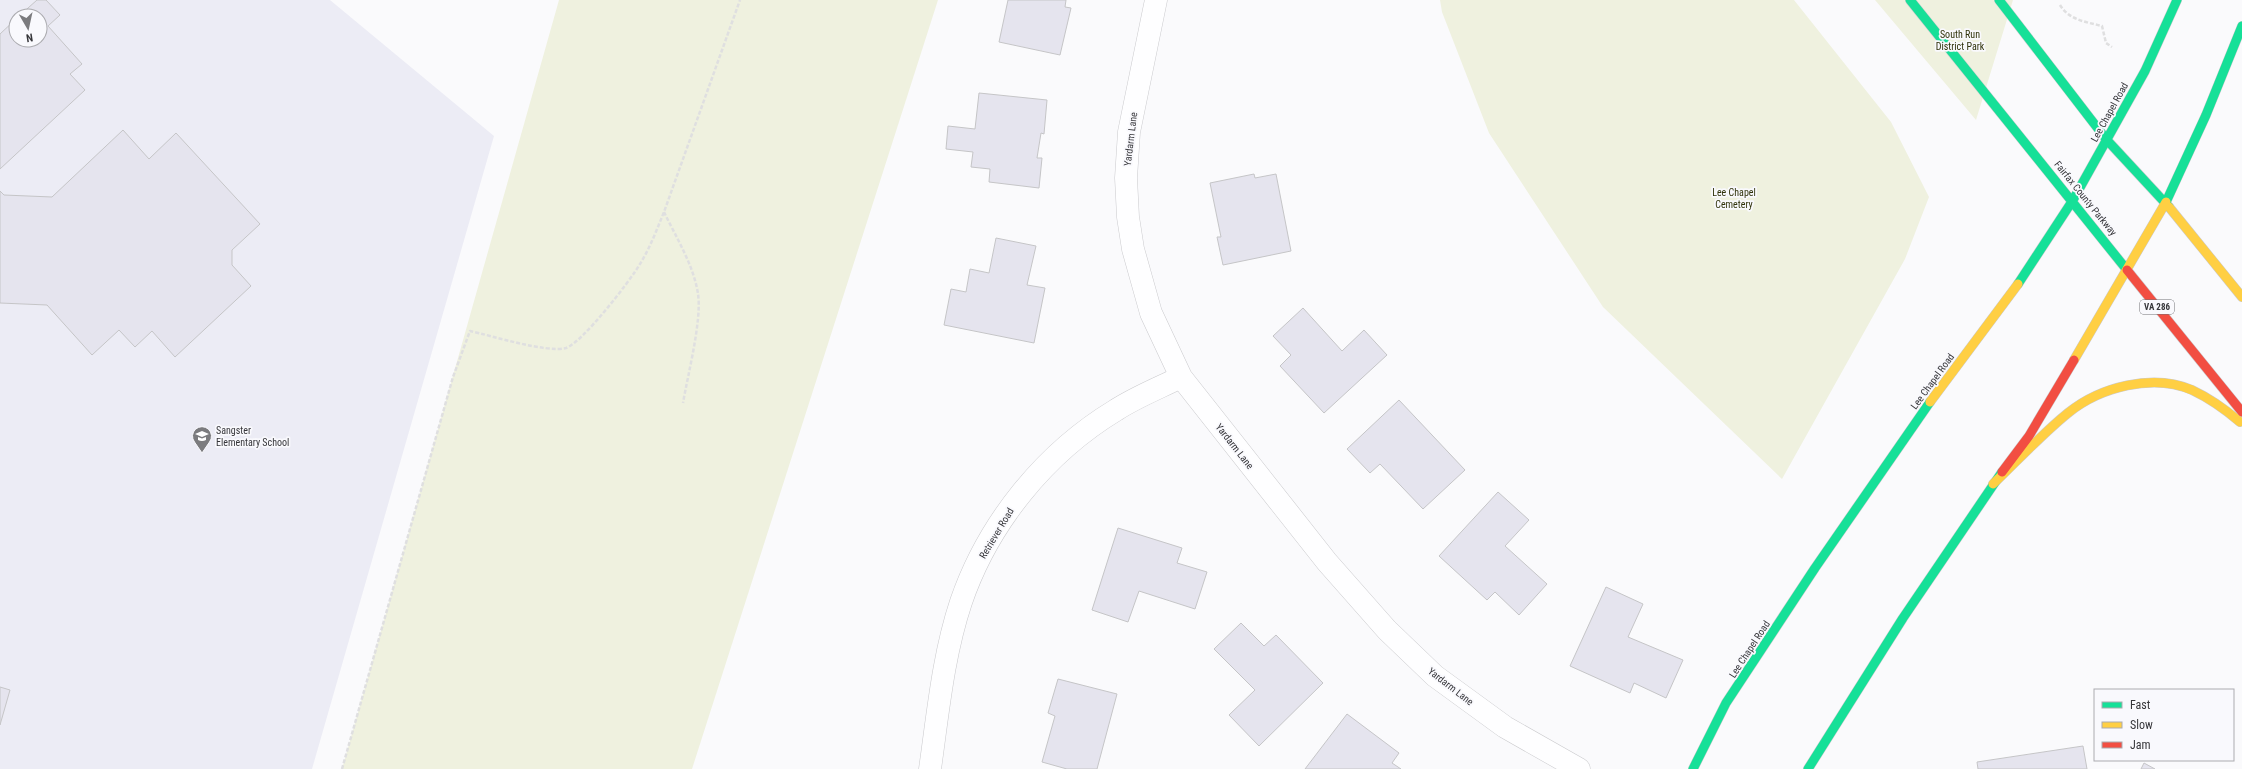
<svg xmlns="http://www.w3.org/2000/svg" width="2242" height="769" viewBox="0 0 2242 769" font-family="'Roboto Condensed',sans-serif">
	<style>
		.built { fill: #ececf5; fill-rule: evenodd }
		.green { fill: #eff1df }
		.building { fill: #e5e4ee; stroke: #c5c5c7 }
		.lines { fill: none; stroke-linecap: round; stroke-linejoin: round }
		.street-casing { stroke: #cacacd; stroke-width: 23 }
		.fast-casing { stroke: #cacacd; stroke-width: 10 }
		.slow-casing { stroke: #cacacd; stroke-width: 10 }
		.jam-casing { stroke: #cacacd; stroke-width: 10 }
		.path { stroke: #dfdfe0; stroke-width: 2.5; stroke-dasharray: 4 2; stroke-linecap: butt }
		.street { stroke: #fefeff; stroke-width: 22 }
		.fast { stroke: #16e098; stroke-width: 9 }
		.slow { stroke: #ffcf43; stroke-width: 9 }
		.jam { stroke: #f24e42; stroke-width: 9 }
		.labels { text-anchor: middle; stroke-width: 3.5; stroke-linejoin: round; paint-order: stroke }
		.shield { fill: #f9f9fd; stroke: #707074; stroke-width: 1 }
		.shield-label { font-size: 9px; font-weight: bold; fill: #36363a }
		.park-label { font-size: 10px; fill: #2f3209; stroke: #f9f9fd }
		.street-label { font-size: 10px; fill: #36363a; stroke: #f9f9fd }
		.poi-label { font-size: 10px; fill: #36363a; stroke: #f9f9fd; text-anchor: start }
	</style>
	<rect width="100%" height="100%" fill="#fafafc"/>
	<path class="built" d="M0,0H330L494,136L312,769H0ZM16,16H40V40H16Z"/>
	<path class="green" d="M559,0H938L692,769H342Z
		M1440,0H1794L1891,122L1929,197L1905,259L1782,479L1603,307L1489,133L1442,12Z
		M1875,0H2013L1976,120Z"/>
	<path class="building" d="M37,0H46L60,15L48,26L82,64L70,74L85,90L0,169V34L16,19V40H40V16H19Z
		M1008,0H1066L1065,7L1071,8L1060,55L999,42Z
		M979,93L1047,100L1044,134L1041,133L1037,158H1042L1039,188L989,182L990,169L971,167L973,152L946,149L948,126L975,129Z
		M123,130L149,159L176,133L260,224L232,250V265L251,286L175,357L152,331L135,347L119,330L92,355L47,305L0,303V191L4,195L52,197Z
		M1254,174L1255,178L1276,174L1291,251L1223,265L1217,237H1221L1210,183Z
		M996,238L1036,246L1027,285L1045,288L1034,343L944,325L951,289L966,292L970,269L989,273Z
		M1303,308L1342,351L1364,330L1387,355L1324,413L1280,366L1291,355L1273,336Z
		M1399,400L1465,470L1423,509L1380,464L1370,473L1347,449Z
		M1498,492L1529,520L1505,546L1547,584L1519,615L1495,592L1487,600L1439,556Z
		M1118,528L1182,548L1177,563L1207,572L1195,609L1139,591L1128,622L1092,610Z
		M1606,587L1643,604L1628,637L1683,660L1666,698L1634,683L1630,693L1570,666Z
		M1241,623L1264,646L1276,635L1323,683L1259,746L1229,715L1255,690L1214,649Z
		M1058,679L1117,694L1097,769H1067L1042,762L1055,716L1048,713Z
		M0,687L10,690L0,725Z
		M1347,714L1399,753L1392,763L1401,769H1305Z
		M2083,746L2087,769H1978L1977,762Z
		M2144,763L2155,769H2141Z"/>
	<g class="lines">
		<defs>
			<path id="street" d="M1156,0L1129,132L1126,178L1128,217L1133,249L1151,313L1181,377L1327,562L1387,630L1435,676L1505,727L1579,769
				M930,769C938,713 943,656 961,602C988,523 1045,453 1116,410C1136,397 1159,388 1181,377"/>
			<path id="fast" d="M1910,0L2127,270
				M1999,0L2106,139L2169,207
				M2166,202L2206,115L2242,26
				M2018,284L2073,200L2145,71L2177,0
				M1693,769L1726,703L1815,568L1930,402
				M1808,769L1903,618L2002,472"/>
			<path id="slow" d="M2169,207L2242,297
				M2074,360L2166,202
				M1930,402L2018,284
				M1993,484C2018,460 2042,434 2068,413C2100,387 2153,373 2192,390C2209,398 2226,410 2240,422"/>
			<path id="jam" d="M2127,270L2242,412
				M2002,472L2029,436L2074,360"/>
		</defs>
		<use href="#street" class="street-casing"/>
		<use href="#fast" class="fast-casing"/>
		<use href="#slow" class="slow-casing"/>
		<use href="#jam" class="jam-casing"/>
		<path class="path" d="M2060,5C2069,20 2086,22 2102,26L2106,43L2112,47
			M664,212C676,237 694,266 698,294C702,320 688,374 683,403
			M342,769L453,377L470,331C493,336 546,353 566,348C582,343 630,281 640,264C650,248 657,229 664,212L740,0"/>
		<use href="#street" class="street"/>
		<use href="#fast" class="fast"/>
		<use href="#slow" class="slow"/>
		<use href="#jam" class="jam"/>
	</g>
	<defs>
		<symbol id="school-pin" viewBox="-11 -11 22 30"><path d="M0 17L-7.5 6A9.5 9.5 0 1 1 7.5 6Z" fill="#7b7b7e" stroke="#f9f9fd"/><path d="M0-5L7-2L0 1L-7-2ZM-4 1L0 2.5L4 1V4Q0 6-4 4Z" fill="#fff"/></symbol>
	</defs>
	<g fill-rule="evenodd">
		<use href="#school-pin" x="191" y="425" width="22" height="30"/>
	</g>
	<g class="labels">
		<rect class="shield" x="2140" y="300" width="34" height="14" rx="3"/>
		<g class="shield-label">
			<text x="2157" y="310">VA 286</text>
		</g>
		<g class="park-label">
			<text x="1960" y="38">South Run<tspan x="1960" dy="12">District Park</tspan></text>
			<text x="1734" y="196">Lee Chapel<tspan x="1734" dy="12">Cemetery</tspan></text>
		</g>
		<g class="street-label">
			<text transform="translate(2109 112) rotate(-61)" y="4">Lee Chapel Road</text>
			<text transform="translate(1130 139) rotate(-83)" y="4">Yardarm Lane</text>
			<text transform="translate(2086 198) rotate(51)" y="4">Fairfax County Parkway</text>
			<text transform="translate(1932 381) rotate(-54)" y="4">Lee Chapel Road</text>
			<text transform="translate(1235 446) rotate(52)" y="4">Yardarm Lane</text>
			<text transform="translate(996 533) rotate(-59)" y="4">Retriever Road</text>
			<text transform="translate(1749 649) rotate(-57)" y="4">Lee Chapel Road</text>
			<text transform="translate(1451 686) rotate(38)" y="4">Yardarm Lane</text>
		</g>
		<g class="poi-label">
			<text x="216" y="434">Sangster<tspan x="216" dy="12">Elementary School</tspan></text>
		</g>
	</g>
	<rect x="2094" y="689" width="140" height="72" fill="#f9f9fd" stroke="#ababaf"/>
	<rect x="2102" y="702" width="20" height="6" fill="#16e098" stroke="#ababaf"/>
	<text x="2130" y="709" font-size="12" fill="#36363a">Fast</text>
	<rect x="2102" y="722" width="20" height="6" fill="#ffcf43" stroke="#ababaf"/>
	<text x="2130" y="729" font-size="12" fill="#36363a">Slow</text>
	<rect x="2102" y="742" width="20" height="6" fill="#f24e42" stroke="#ababaf"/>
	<text x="2130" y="749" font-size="12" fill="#36363a">Jam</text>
	<g transform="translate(28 28) rotate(171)"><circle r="19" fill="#f9f9fd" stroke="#ababaf"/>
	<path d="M0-3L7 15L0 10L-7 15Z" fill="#7b7b7e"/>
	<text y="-6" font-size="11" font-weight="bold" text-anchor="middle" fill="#36363a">N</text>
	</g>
</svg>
